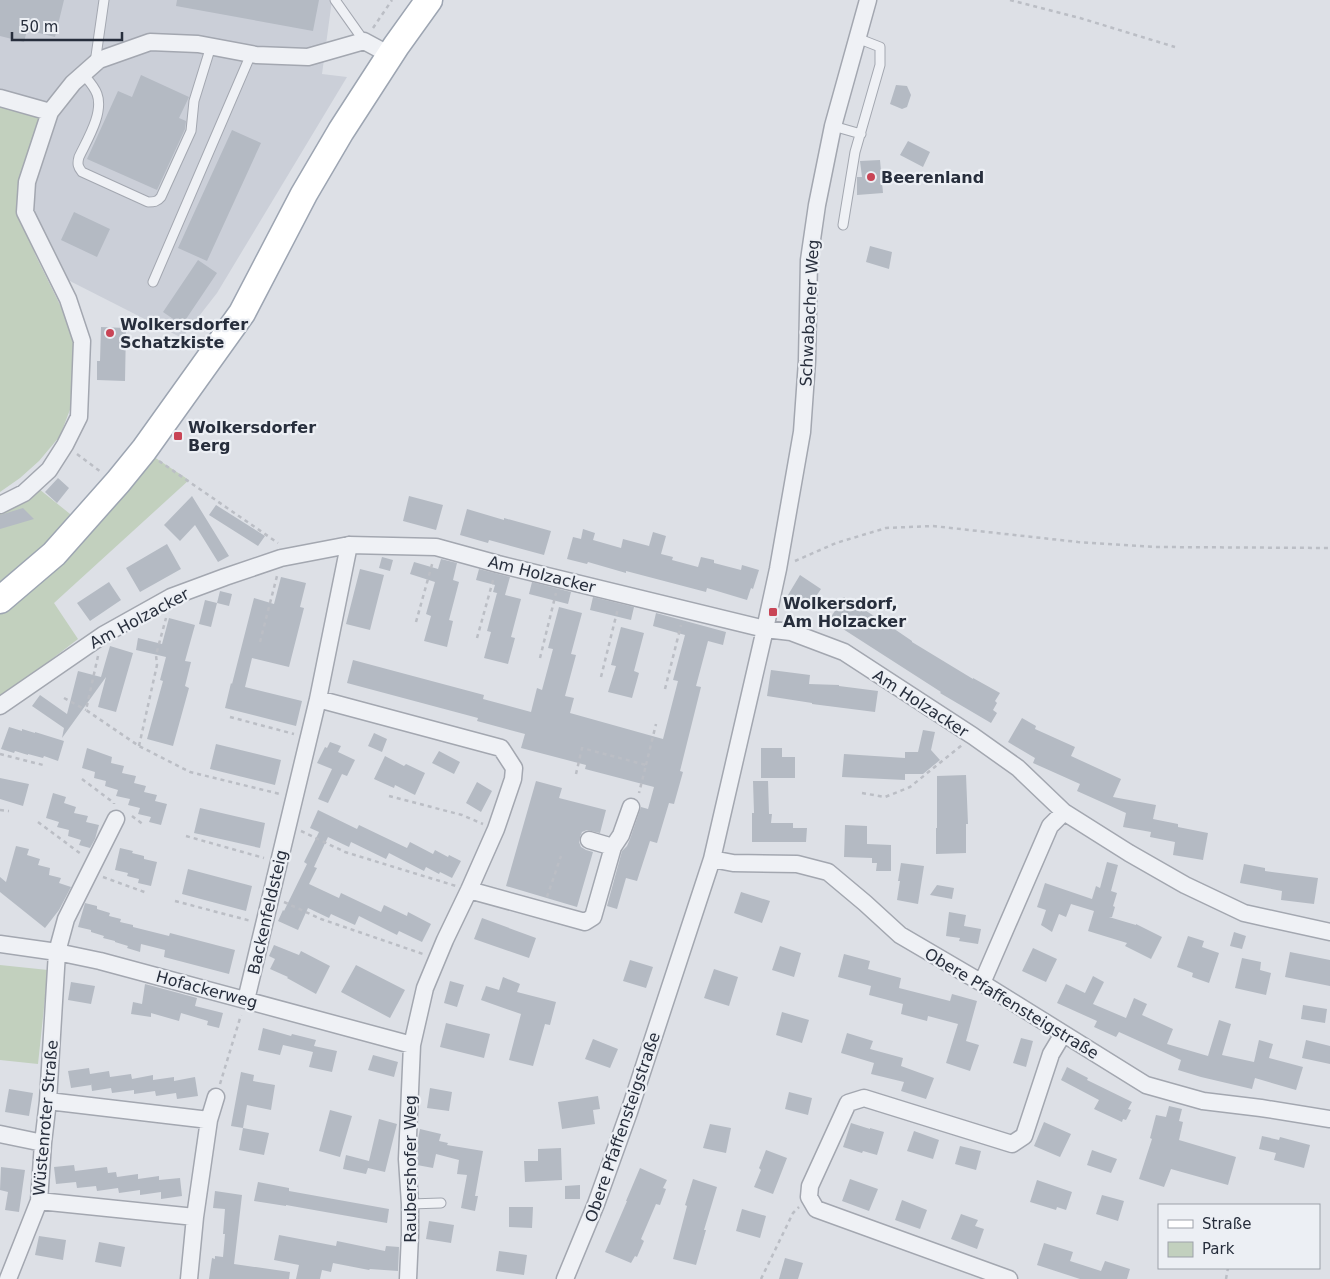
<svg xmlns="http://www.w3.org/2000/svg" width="1330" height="1279" viewBox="0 0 1330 1279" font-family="'DejaVu Sans',sans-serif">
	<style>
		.built { fill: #cbcfd8 }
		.green { fill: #c2d0be }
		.building { fill: #b4bac3 }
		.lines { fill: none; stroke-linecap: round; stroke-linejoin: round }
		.lane-casing { stroke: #a3a7b0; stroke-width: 11 }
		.street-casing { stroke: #a3a7b0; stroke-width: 19 }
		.primary-casing { stroke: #9da5b2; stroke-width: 29 }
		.path { stroke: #bbbec5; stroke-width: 2.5; stroke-dasharray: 4 4; stroke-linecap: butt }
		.lane { stroke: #eff1f5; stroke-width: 9 }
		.street { stroke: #eff1f5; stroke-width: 16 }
		.primary { stroke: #fff; stroke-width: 26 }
		.poi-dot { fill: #c94556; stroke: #eceff4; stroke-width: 2 }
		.labels { text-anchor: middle; stroke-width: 4.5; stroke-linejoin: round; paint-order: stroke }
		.poi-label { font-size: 16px; font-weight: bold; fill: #272e3c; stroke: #eceff4; text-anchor: start }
		.street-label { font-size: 16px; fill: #272e3c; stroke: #eceff4 }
	</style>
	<rect width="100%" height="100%" fill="#dde0e6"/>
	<path class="built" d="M0,0H332L322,74L347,77L217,293L182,338L62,277L35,254L21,213L0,93Z"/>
	<path class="green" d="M0,93L45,106L21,213L35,254L62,309L76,346L74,399L60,436L39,461L20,478L0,492Z
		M145,451L189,480L54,603L78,639L0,699V510L39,489L85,526Z
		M0,965L48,970L38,1064L0,1060Z"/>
	<path class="building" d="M0,0H64L55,37L27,30L24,42L0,36Z
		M177,0H319L313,31L176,6Z
		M141,75L189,97L179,118L186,121L185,129L157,190L87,159L118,91L132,97Z
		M896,85L907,86L911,95L907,107L902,109L890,104Z
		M232,130L261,143L207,261L178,248Z
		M908,141L930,152L923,167L900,155Z
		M880,160L883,193L857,195V177H862L860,161Z
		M74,212L110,229L97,257L61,240Z
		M870,246L892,252L889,269L866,262Z
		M198,260L217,273L182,325L163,312Z
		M101,327L126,328L125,381L97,380V361H100Z
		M58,478L69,488L57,503L45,492Z
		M192,496L229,556L218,562L195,525L180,541L164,525Z
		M409,496L443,505L436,530L403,521Z
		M216,505L265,536L258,546L209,515Z
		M23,508L34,519L0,529V515Z
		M467,509L504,520V518L551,531L544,555L489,540L488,543L460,535Z
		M583,529L595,533L593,540L621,548L623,539L649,546L653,532L666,536L661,554L673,557L672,560L698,567L701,557L714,560V563L741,570L742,565L759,570L753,589L751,588L747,600L707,588L706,592L626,571V573L588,562L587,564L567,559L573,537L581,539Z
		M167,544L181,569L140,592L126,568Z
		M382,557L393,560L390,571L379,568Z
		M441,559L457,563L453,580L459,582L449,620L453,621L447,647L424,641L431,616L426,614L435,582L410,574L414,562L438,569Z
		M360,569L384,575L370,630L346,624Z
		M479,569L510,577L505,595L493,592L495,585L476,580Z
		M800,575L821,589L808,608L788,595Z
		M281,577L306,583L300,607L304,608L289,667L252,658L245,687L302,701L296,726L225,708L231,683L232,684L254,598L274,604Z
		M109,582L121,600L90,621L77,603Z
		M532,582L571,592L568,604L529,594Z
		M220,591L232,594L229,606L217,603Z
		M497,593L521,599L511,637L515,638L508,664L484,658L491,632L487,631Z
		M593,597L634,607L631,620L590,610Z
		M844,597L890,626L912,641V642L973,679V678L1000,693L995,701L997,703L993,710L997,713L991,723L940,693L941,692L829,620Z
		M205,600L217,603L211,627L199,624Z
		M559,607L582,613L571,654L576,655L565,696L574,698L570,713L663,739L678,681L673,680L685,635L653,626L656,613L726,632L723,645L708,641L696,686L701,687L680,771L683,772L674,804L669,803L657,843L650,841L637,881L626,878L617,909L607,906L622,851L627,846L630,839L641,807L648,809L654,787L585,769L586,765L521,748L525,734L477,721L478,718L347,683L353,660L484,695L483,699L531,712L537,688L542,690L553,649L548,648Z
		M169,618L195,625L185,661L191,662L185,686L189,688L173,746L147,739L163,681L160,680L166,657L136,650L138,638L162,644Z
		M621,627L644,633L634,671L639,673L632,698L608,692L616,666L611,665Z
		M110,646L133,653L116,712L98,707L106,677L62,738L64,728L32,706L40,695L67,714L78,671L101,677Z
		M771,670L810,675L809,684L839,685V686L878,691L875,712L812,704V703L767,696Z
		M1022,718L1036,726L1035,729L1075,747L1071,756L1121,779L1113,797L1156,805L1153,819L1178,824V827L1208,833L1203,860L1173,855L1175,842L1150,837L1151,832L1123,827L1126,813L1077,791L1080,784L1033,763L1035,758L1008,742Z
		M9,727L22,731V729L35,733V732L64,741L58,761L44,756L43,758L28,754V755L15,751L14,753L1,749Z
		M923,730L935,732L931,750L940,760L923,774H905V780L842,777L844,754L905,758V752H918Z
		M374,733L387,739L382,752L368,746Z
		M330,742L341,746L338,752L355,760L347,776L342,774L328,803L318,799L332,769L317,763L325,747L327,748Z
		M216,744L281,760L275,785L210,769Z
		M87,748L112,757L111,763L124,766L122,773L136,776L134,783L146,786L144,792L157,795L155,801L167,804L161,825L149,822L151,817L138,814L140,808L128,805L130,799L116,796L118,790L105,786L106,781L94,778L95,772L82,768Z
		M761,748H782V757H795V778H761Z
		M439,751L460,762L454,774L432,763Z
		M385,756L404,766L406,764L425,773L415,795L395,785L394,788L374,779Z
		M966,775L968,824H966V853L936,854V828H937V776Z
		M0,778L29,784L23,806L0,799Z
		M536,781L562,788L559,798L606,810L600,833L587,830L582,832L580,837L579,842L581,847L586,850L593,852L577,907L506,886Z
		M753,781H768L769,814H772L771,823H793V828H807L806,842H752V813H754Z
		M477,782L492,791L481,812L466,803Z
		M53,793L66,797L64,803L76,807L74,813L88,816L86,822L99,825L95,839L90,848L79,845L81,840L68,836L69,830L57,827L59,822L46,818Z
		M200,808L265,823L260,848L194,833Z
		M318,810L357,829L359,825L407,848L410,842L433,854L435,850L448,857L449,855L461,861L452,878L440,872L439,874L426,867L424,871L389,853L386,859L351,842L349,847L328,837L314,867L317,868L309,884L339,898L341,893L381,912L384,905L407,916L408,912L431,924L422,942L399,931L397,935L359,916L355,925L331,914L329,918L308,908L298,930L278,921L283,910L284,911L307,864L304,862L319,832L310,828Z
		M845,825L867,826V844L891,845V871H876L877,863H872V858L844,857Z
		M16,846L29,849L27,855L40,859L38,865L50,868L49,875L61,878L59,883L71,887L59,910L45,928L0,892V877L6,882Z
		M120,848L133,851L132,853L144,856V859L157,862L151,886L138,883L139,879L127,876L128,873L115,870Z
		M1107,862L1118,865L1111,891L1117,893L1113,906L1115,907L1112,917H1109L1136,925V924L1162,937L1151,959L1125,946L1127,943L1088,931L1094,911L1071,904L1066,917L1059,914L1052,932L1041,925L1046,910L1037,907L1045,883L1092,899L1096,886L1100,888Z
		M901,863L924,866L918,904L897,900L900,881H898Z
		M1244,864L1265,868V871L1318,878L1314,904L1281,900L1282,891L1240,883Z
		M188,869L252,886L246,911L182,894Z
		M937,885L954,888L952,899L930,895Z
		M741,892L770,901L762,923L734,913Z
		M85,903L97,906V909L110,913L109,916L121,919L120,922L133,925V927L169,936L170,933L235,950L229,974L164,957L165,950L141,944L140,952L127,948L128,946L115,942V941L103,938L104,936L91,932V930L78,927Z
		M949,912L966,915L964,926L981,929L978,944L959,941L960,938L946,936Z
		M482,918L536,938L529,958L474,939Z
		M1234,932L1246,936L1242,949L1230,946Z
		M1188,936L1204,941L1202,947L1219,953L1209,983L1192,977L1193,973L1177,967Z
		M274,945L299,955L301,951L330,966L316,994L287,978L288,977L270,969L275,959L269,956Z
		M780,946L801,953L794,977L772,970Z
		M1033,948L1057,959L1046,982L1022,971Z
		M1290,952L1330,960V986L1285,977Z
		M844,954L870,961L868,969L901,978L899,988L950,1001L952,994L977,1001L966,1041L979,1045L970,1071L946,1063L958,1024L928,1016L927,1021L901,1014L903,1004L869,995L871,986L838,977Z
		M1242,958L1261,962L1260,970L1271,973L1266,995L1235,988Z
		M630,960L653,967L646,988L623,981Z
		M356,965L405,990L390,1018L341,992Z
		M714,969L738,977L729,1006L704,998Z
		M1093,976L1104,982L1093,1004L1126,1018L1134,998L1147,1004L1142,1015L1173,1029L1167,1044L1208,1056L1219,1020L1231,1024L1222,1055L1254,1062L1259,1040L1273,1044L1269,1058L1303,1067L1296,1090L1255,1078L1252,1089L1201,1077L1178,1070L1181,1060L1119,1032L1116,1037L1094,1027L1097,1021L1057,1003L1066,984L1085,993Z
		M503,977L520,984L517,992L556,1002L550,1025L545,1024L533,1066L509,1060L521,1014L481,1000L486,986L499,990Z
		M450,981L464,985L457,1007L444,1003Z
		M71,982L95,986L91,1004L68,1000Z
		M145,984L197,998L195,1006L223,1013L219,1028L207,1025L208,1021L181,1013L179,1021L151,1013V1017L131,1014L133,1002L142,1004Z
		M1303,1005L1327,1009L1325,1023L1301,1019Z
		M782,1012L809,1020L802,1043L776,1035Z
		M446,1023L490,1034L484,1058L440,1047Z
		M263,1028L291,1036L292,1034L316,1040L314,1046L337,1051L332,1072L309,1067L313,1052L283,1045L280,1055L258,1050Z
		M847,1033L873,1041L870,1049L903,1058L901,1066L934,1078L926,1099L901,1091L904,1082L871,1074L874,1063L841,1053Z
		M1021,1038L1033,1041L1026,1067L1013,1063Z
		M593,1039L618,1049L610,1068L585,1059Z
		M1306,1040L1330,1046V1064L1302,1058Z
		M373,1055L398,1062L394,1077L368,1070Z
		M1067,1067L1088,1078L1087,1080L1132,1102L1128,1109L1131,1110L1126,1120L1123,1119L1122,1122L1094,1109L1099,1100L1061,1080Z
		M89,1068L90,1074L109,1071L110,1077L131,1074L132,1079L153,1075V1080L174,1077V1081L195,1077L198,1096L177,1099L176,1093L156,1096L155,1091L134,1094V1090L112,1093L111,1088L92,1091L91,1083V1085L71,1088L68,1071Z
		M241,1072L254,1075L253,1081L275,1085L271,1110L247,1105L243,1128L231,1126Z
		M430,1088L452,1092L449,1111L427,1108Z
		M9,1089L33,1093L29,1116L5,1112Z
		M789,1092L812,1098L808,1115L785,1109Z
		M598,1096L600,1109L593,1110L595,1124L562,1129L558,1102Z
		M1169,1106L1182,1109L1179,1121L1183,1122L1179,1140L1236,1157L1228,1185L1171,1169L1164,1187L1139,1179L1152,1139L1150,1138L1156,1115L1166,1117Z
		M330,1110L352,1116L340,1157L319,1151Z
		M379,1119L397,1124L385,1172L368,1168L366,1174L343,1169L346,1155L369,1161Z
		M1044,1122L1071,1134L1060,1157L1034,1146Z
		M851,1123L870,1129V1128L884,1132L877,1155L863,1151L862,1153L843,1147Z
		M710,1124L731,1128L726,1153L703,1148Z
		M243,1128L269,1133L264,1155L239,1150Z
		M420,1129L441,1134L439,1141L448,1143L447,1145L483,1151L475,1196H478L475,1211L461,1208L467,1175L457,1174L459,1160L436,1154L433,1168L417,1165L418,1139Z
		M914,1131L939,1140L933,1159L907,1151Z
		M1262,1136L1279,1140L1280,1137L1310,1145L1304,1168L1274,1160L1276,1153L1259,1149Z
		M960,1146L981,1151L976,1170L955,1164Z
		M561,1148L562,1180L525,1182L524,1161H538V1149Z
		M766,1150L787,1158L773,1194L754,1187L761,1170L759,1168Z
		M1092,1150L1117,1159L1111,1173L1087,1165Z
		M74,1165L75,1171L107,1167L108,1173L116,1172L117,1177L138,1174V1179L159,1176V1180L180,1178L182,1196L161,1199V1192L140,1195V1190L119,1193L118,1188L97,1191L96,1186L77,1188L76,1182L56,1184L54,1167Z
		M1,1167L25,1170L19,1212L5,1210L8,1192L0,1190Z
		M640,1168L667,1180L663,1188L666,1189L660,1205L656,1204L641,1239L644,1241L637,1257L635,1256L631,1263L605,1252L627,1201H626Z
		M693,1179L717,1187L704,1230H706L696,1265L673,1259L687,1206L685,1205Z
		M850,1179L878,1189L869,1211L842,1201Z
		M1037,1180L1072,1192L1066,1210L1057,1207L1056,1210L1030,1202Z
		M258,1182L289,1188V1191L389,1209L387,1223L286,1205V1206L254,1201Z
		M580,1185V1199H565V1186Z
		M215,1191L242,1195L234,1264L290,1272L289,1279H209L212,1258L215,1259V1256L223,1257L225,1234H223L225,1209L213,1208Z
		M1102,1195L1124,1201L1118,1221L1096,1214Z
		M902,1200L927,1210L920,1229L895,1220Z
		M509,1207H533L532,1228L509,1227Z
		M742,1209L766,1216L760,1238L736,1231Z
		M961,1214L978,1220L975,1226L984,1229L977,1249L951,1239Z
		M429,1221L454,1225L451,1243L426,1239Z
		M279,1235L336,1246L337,1241L385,1251L386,1246L399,1247L398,1271L370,1269L369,1270L333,1263L331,1272L322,1270L320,1279H296L299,1265L274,1260Z
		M39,1236L66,1240L63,1260L35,1255Z
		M99,1242L125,1247L121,1267L95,1262Z
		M1044,1243L1073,1252L1070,1261L1101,1271L1105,1261L1130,1269L1127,1279H1080L1037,1265Z
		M499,1251L527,1255L524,1275L496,1271Z
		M785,1258L803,1263L798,1279H779Z"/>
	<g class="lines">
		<defs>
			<path id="lane" d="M335,0L364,41
				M95,63L104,0
				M83,74C88,80 94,86 97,94C104,113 87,140 79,157C77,164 78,167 82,172L148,202C154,202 157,202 161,197L191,131L194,101L211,46
				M833,126L861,134
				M843,225L855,152L880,65V47L857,38
				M153,282L251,54
				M410,1204L441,1203"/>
			<path id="street" d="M0,98L50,112
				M0,505L24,493L49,470L65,445L79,417L82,341L68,299L25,212L27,182L50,112L73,83L99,60L150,42L198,44L256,55L308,57L364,41L390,55
				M318,699L501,748L514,768L513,779L496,829L469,890L445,940L425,988L412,1045L407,1159L410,1204V1235L408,1279
				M0,706L103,635L171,597L225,577L281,558L349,545L436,547L498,564L765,629L791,632L844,652L973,736L1018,768L1064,812L1129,853L1185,885L1244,913L1330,932
				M589,840L613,847
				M712,859L733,863L797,864L828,872L865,903L900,935L982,983L1146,1085L1203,1101L1261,1108L1330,1119
				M469,890L585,922L593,917L613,847L621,835L631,807
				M0,944L57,952L100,961L412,1045
				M982,983L1050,826L1064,812
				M246,1000L318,699L349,545
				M48,1101L209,1120
				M0,1134L43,1143
				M39,1201L195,1217
				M8,1279L39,1201L43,1143L48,1101L57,952L66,919L116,819
				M189,1279L195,1217L209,1120L216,1097
				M565,1279L596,1204L629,1112L712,859L765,629L778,569L802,432L807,361L809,260L817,205L833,126L868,0
				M1009,1279L816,1209L809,1197L810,1186L848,1103L864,1098L1012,1144L1024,1136L1051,1054L1063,1034"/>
			<path id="primary" d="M0,600L54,554L118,482L144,450L242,313L304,194L341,131L396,46L429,0"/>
		</defs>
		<use href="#lane" class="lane-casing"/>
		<use href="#street" class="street-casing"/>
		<use href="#primary" class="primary-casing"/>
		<path class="path" d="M1010,0L1080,18L1175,47
			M373,28L392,0
			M77,454L101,472
			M159,461L278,543
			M795,561L836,543L886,528L933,526L1078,542L1155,547L1330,548
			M416,622L433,561
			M477,638L494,577
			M260,642L277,576
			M98,656L86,710L139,746L190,772L280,794
			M540,658L556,593
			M601,677L618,608
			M665,689L681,625
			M64,698L86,710
			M230,717L294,734
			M139,746L157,665L156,655L166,618
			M0,754L43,765
			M646,765L656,724
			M576,774L582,748L646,765L639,793
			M82,779L114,803V804
			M862,793L885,797L910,787L962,745
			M389,796L462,815L483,824
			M0,810L9,811
			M132,816L144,825
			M38,822L81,854
			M301,831L345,852L456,886
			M186,836L264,858
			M103,877L147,893
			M547,897L561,856
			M175,901L251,921
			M284,902L321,919L423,954
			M220,1084L241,1015
			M761,1279L793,1213L799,1207
			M1226,1279L1228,1268"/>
		<use href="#lane" class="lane"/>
		<use href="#street" class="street"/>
		<use href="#primary" class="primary"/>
	</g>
	<g class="poi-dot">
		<circle cx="871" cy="177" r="5"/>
		<circle cx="110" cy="333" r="5"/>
		<rect x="173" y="431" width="10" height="10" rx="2.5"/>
		<rect x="768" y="607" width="10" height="10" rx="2.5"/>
	</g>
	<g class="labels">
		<g class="poi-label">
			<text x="881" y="183">Beerenland</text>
			<text x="120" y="330">Wolkersdorfer<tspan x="120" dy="18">Schatzkiste</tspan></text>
			<text x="188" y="433">Wolkersdorfer<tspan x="188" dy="18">Berg</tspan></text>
			<text x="783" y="609">Wolkersdorf,<tspan x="783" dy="18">Am Holzacker</tspan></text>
		</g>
		<g class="street-label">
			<text transform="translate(809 313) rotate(-87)" y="6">Schwabacher Weg</text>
			<text transform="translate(542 574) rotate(14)" y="6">Am Holzacker</text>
			<text transform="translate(139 618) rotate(-28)" y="6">Am Holzacker</text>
			<text transform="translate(921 703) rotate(33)" y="6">Am Holzacker</text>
			<text transform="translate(267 912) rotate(-77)" y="6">Backenfeldsteig</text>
			<text transform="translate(207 989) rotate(15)" y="6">Hofackerweg</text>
			<text transform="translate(1012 1003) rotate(31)" y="6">Obere Pfaffensteigstraße</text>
			<text transform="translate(45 1118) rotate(-85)" y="6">Wüstenroter Straße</text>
			<text transform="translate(622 1127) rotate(-71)" y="6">Obere Pfaffensteigstraße</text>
			<text transform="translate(410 1169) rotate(-90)" y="6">Raubershofer Weg</text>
		</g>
	</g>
	<rect x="1158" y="1204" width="162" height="65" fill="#eceff4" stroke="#9da2aa"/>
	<rect x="1168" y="1220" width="25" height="8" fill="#ffffff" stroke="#9da2aa"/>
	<text x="1202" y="1229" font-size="15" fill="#272e3c">Straße</text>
	<rect x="1168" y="1242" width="25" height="15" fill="#c2d0be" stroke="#9da2aa"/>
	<text x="1202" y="1254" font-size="15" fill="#272e3c">Park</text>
	<path d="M12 32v8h110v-8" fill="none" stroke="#272e3c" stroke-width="2.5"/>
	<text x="20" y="32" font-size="15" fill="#272e3c" stroke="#eceff4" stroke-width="4" paint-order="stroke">50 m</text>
</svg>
